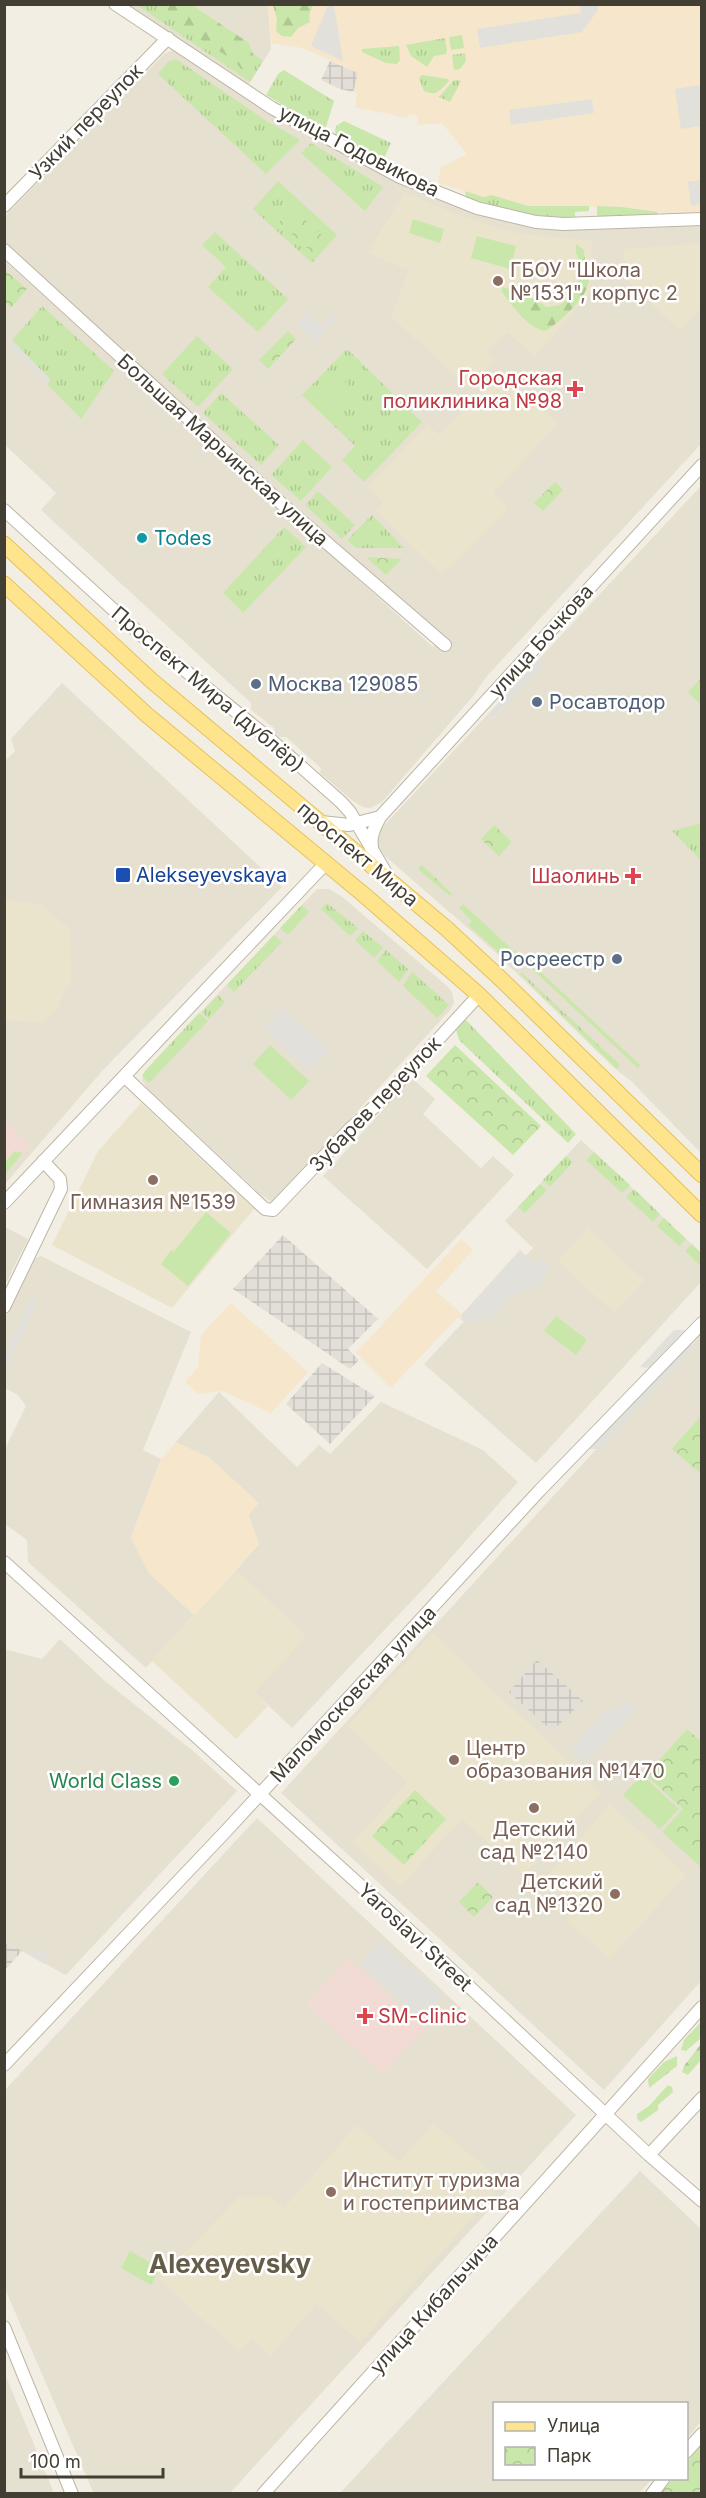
<svg xmlns="http://www.w3.org/2000/svg" width="706" height="2498" viewBox="0 0 706 2498" font-family="Inter,sans-serif">
	<style>
		.residential { fill: #e6e0d0 }
		.commercial { fill: #f5e6cc }
		.industrial { fill: url(#industrial-grid) }
		.education { fill: #ebe4cc }
		.medical { fill: #f3dbd5 }
		.grass { fill: url(#grass-tufts) }
		.forest { fill: url(#forest-firs) }
		.park { fill: url(#park-crowns) }
		.garden { fill: #c9e7aa }
		.parking { fill: #e2e0db }
		.lines { fill: none; stroke-linecap: round; stroke-linejoin: round }
		.minor-casing { stroke: #bdb6a5; stroke-width: 14 }
		.major-casing { stroke: #e5c25e; stroke-width: 17 }
		.minor { stroke: #fff; stroke-width: 12 }
		.major { stroke: #ffe48e; stroke-width: 15 }
		.education-dot { fill: #8d6e63; stroke: #fff; stroke-width: 2 }
		.health-dot { fill: #e0444e; stroke: #fff; stroke-width: 2 }
		.culture-dot { fill: #0f9aa8; stroke: #fff; stroke-width: 2 }
		.service-dot { fill: #5c6f8a; stroke: #fff; stroke-width: 2 }
		.transit-dot { fill: #1a4fb4; stroke: #fff; stroke-width: 2 }
		.leisure-dot { fill: #2e9e5b; stroke: #fff; stroke-width: 2 }
		.labels { text-anchor: middle; stroke-width: 5; stroke-linejoin: round; paint-order: stroke }
		.street-label { font-size: 20px; fill: #433e33; stroke: #fff }
		.education-label { font-size: 20px; fill: #785e54; stroke: #fff; text-anchor: start }
		.health-label { font-size: 20px; fill: #be3a42; stroke: #fff; text-anchor: end }
		.culture-label { font-size: 20px; fill: #0d838f; stroke: #fff; text-anchor: start }
		.service-label { font-size: 20px; fill: #4e5e75; stroke: #fff; text-anchor: start }
		.transit-label { font-size: 20px; fill: #164399; stroke: #fff; text-anchor: start }
		.leisure-label { font-size: 20px; fill: #27864d; stroke: #fff; text-anchor: end }
		.district-label { font-size: 26px; font-weight: bold; fill: #665c4a; stroke: #fff }
	</style>
	<defs>
		<pattern id="industrial-grid" width="8" height="8" patternUnits="userSpaceOnUse" patternTransform="scale(1.5)"><rect width="8" height="8" fill="#e3dfd8"/><path d="M0 4h8M4 0v8" fill="none" stroke="#c4c0ba"/></pattern>
		<pattern id="grass-tufts" width="24" height="20" patternUnits="userSpaceOnUse" patternTransform="scale(1.5)"><rect width="24" height="20" fill="#c9e7aa"/><path d="M3 7l-1-3M5 7V3M7 7l1-3M15 17l-1-3M17 17v-4M19 17l1-3" fill="none" stroke="#aec793"/></pattern>
		<pattern id="forest-firs" width="22" height="20" patternUnits="userSpaceOnUse" patternTransform="scale(1.5)"><rect width="22" height="20" fill="#c9e7aa"/><path d="M5 1l3.5 6h-7zM16 11l3.5 6h-7z" fill="#aec793"/></pattern>
		<pattern id="park-crowns" width="20" height="18" patternUnits="userSpaceOnUse" patternTransform="scale(1.5)"><rect width="20" height="18" fill="#c9e7aa"/><path d="M2 6a3 3 0 1 1 6 0M12 15a3 3 0 1 1 6 0" fill="none" stroke="#aec793"/></pattern>
	</defs>
	<rect width="100%" height="100%" fill="#f2eee3"/>
	<path class="residential" d="M125,5H268L271,49L247,87Z
		M175,49L478,214L535,228L565,230L701,226V444L487,676L473,696L382,802L370,808L363,807L353,801L320,773L321,768L286,737H279L275,733L274,728L251,710V703L41,510L56,493L5,445L4,260L433,647L444,638L5,249V216L164,54Z
		M701,486V1153L631,1081L613,1067L493,950L385,856L379,848L377,840L380,830L391,818L488,714L493,719L544,665L539,659Z
		M62,683L282,887L103,1070L5,1184V761L15,751L11,739Z
		M317,889H329L341,896L447,986L452,992L454,1002L451,1009L273,1203L260,1194L147,1088L142,1080L145,1071Z
		M412,1078L435,1099L423,1114L481,1168L493,1156L514,1175L427,1269L323,1176Z
		M581,1140L701,1253V1282L536,1463L424,1364L533,1248L505,1221Z
		M5,1227L28,1239L5,1285Z
		M41,1256L191,1332L143,1450L161,1459L131,1537L149,1573L194,1615L146,1668L28,1562L27,1540L5,1524V1449L26,1406L18,1395L5,1388L4,1319L34,1259Z
		M701,1335V1981L604,2090L281,1793Z
		M219,1392L297,1467L319,1445L330,1454L381,1402L483,1450L518,1482L425,1587L292,1728L254,1692L305,1636L236,1570L259,1544L176,1442Z
		M60,1639L105,1681L193,1751L237,1791L66,1975L5,1942L4,1649L42,1659Z
		M257,1818L576,2115L230,2493L94,2494L5,2289L4,2091Z
		M640,2171L701,2229V2421L687,2439L686,2404H494V2478L652,2479L639,2493H340Z
		M4,2374H5L54,2493H5Z"/>
	<path class="commercial" d="M268,5H701V214H676L622,207L528,206L492,195L484,197L438,183L441,167L467,154L442,123L418,125L417,116L409,114L408,118L355,107L357,93L353,92L358,73L303,48L271,43Z
		M461,1239L473,1250L436,1291L462,1314V1321L458,1317L391,1388L356,1353Z
		M231,1303L308,1372L271,1413L223,1391L199,1394L185,1382L198,1367L201,1335Z
		M176,1442L210,1458L259,1503L249,1515L259,1544L194,1615L149,1573L131,1537L161,1459Z"/>
	<path class="industrial" d="M330,61L358,73L353,92L340,89L321,80Z
		M283,1235L378,1319L348,1349L359,1360L350,1369L233,1289Z
		M322,1363L375,1396L330,1444L286,1404Z
		M537,1660L583,1701L552,1731L509,1692Z
		M4,1942L22,1951L5,1970H4Z"/>
	<path class="education" d="M405,192L460,216L516,233L592,241L591,292L535,356L507,332L487,352L495,360L468,388L391,316L409,270L367,253Z
		M701,243V309L680,331L621,274L625,249Z
		M500,370L558,423L493,493L508,508L442,574L376,510L383,502L367,487L427,425L440,435Z
		M5,900L41,904L70,929L71,982L65,990L57,1010L43,1023L5,1020Z
		M141,1103L254,1209L172,1308L52,1245L98,1151Z
		M588,1228L644,1280L614,1313L558,1261Z
		M236,1570L306,1637L254,1692L268,1706L236,1739L152,1661Z
		M433,1633L601,1793L523,1875L462,1819L400,1886L353,1843L407,1782L347,1726Z
		M610,1804L686,1875L609,1959L567,1920L577,1908L545,1879Z
		M433,2123L504,2183L360,2342L316,2304L271,2356L251,2339L239,2352L159,2279L239,2197L269,2196L284,2208L357,2125L399,2162Z"/>
	<path class="medical" d="M5,1120L30,1146L5,1174Z
		M348,1958L425,2028L383,2074L306,2004Z"/>
	<path class="grass" d="M137,5H190L263,61L250,82Z
		M462,35L464,48L451,50L449,37Z
		M445,38L447,51L446,54L434,56L427,67L411,56L406,45Z
		M399,46L400,60L397,64L386,63L362,52V49Z
		M465,53L466,61L460,69L454,70L452,55Z
		M176,59L265,120L300,140L266,174L158,74L168,62Z
		M284,70L334,101L325,130L266,95L278,74Z
		M422,75L448,79L449,81C440,90 437,97 424,91L419,78Z
		M454,80L461,81L450,102L439,97Z
		M344,121L391,143L383,161L335,135L336,126Z
		M311,143L383,187L365,211L301,153Z
		M278,181L337,235L312,263L253,209Z
		M465,191L484,197L492,195L528,206H589V211L575,212V218L529,215L466,198Z
		M597,206L622,207L658,212L656,216L597,217Z
		M215,232L288,299L258,332L208,287L226,267L202,245Z
		M42,306L114,371L81,419L47,384L50,380L12,340Z
		M197,336L233,369L198,407L162,374Z
		M347,349L422,422L364,482L342,460L355,446L302,395Z
		M221,393L279,445L261,465L203,413Z
		M303,440L332,467L301,501L271,475Z
		M318,491L355,525L342,539L305,505Z
		M372,515L404,548H356L347,540Z
		M284,527L306,547L243,613L223,593Z
		M701,823H702L701,860L672,831Z
		M422,865L452,894L450,896L418,869Z
		M327,903L358,928L350,936L321,909Z
		M463,904L517,954L510,959L505,958L468,925L472,921L459,908Z
		M302,905L309,912L288,935L280,928Z
		M363,931L383,948L374,958L355,940Z
		M274,935L282,942L234,992L227,985Z
		M386,950L408,969L399,982L377,961Z
		M530,962L640,1065L638,1068L528,965Z
		M412,972L449,1005L437,1018L403,986Z
		M521,972L620,1065L617,1069L520,974Z
		M218,995L225,1002L209,1019L202,1012Z
		M199,1013L208,1021L149,1083L142,1076L145,1071Z
		M465,1019L576,1134L568,1143L459,1040L456,1030Z
		M15,1151L23,1153L5,1174V1162Z
		M594,1152L630,1185L622,1193L586,1160Z
		M566,1156L573,1162L550,1187L543,1180Z
		M540,1184L547,1190L525,1213L518,1207Z
		M634,1189L660,1214L653,1222L626,1197Z
		M664,1218L686,1239L679,1246L657,1226Z
		M692,1244L701,1253V1267L685,1251Z"/>
	<path class="forest" d="M155,5H192L249,43L254,57L255,67L246,70L241,69L235,61L193,35Z
		M273,5H313L309,15L310,22L298,28L291,37L282,36L276,31L277,19Z
		M576,244L584,250C584,260 588,270 589,278C590,296 559,323 545,331C527,328 512,305 502,292V287L526,294L547,307C551,306 558,306 561,304C574,296 584,277 579,262C577,254 575,254 576,244Z
		M701,2022V2038L686,2051L681,2050L684,2040Z
		M701,2044V2060L688,2075L682,2072L684,2066Z
		M677,2056V2066L649,2088L648,2079L664,2062Z
		M668,2085L672,2087L673,2092L658,2105V2110L641,2122L637,2119V2114L649,2106Z"/>
	<path class="park" d="M292,208L326,239L313,253L279,222Z
		M5,270L27,289L11,308L5,302Z
		M288,331L296,339L268,369L259,360Z
		M555,482L563,490L543,511L534,503Z
		M366,557L402,559L386,575Z
		M701,678V705L688,692Z
		M494,825L512,842L499,856L481,839Z
		M455,1045L541,1126L513,1155L426,1076Z
		M699,1418L702,1420L701,1474L672,1449Z
		M687,1729L701,1741V1867L662,1832L683,1809L646,1775Z
		M415,1790L446,1819L404,1865L372,1836Z
		M478,1882L493,1897L474,1917L459,1902Z
		M701,2445V2493H660L673,2479L686,2478L687,2462Z"/>
	<path class="garden" d="M413,219L444,229L440,243L409,233Z
		M477,236L516,246L510,269L471,258Z
		M340,377L353,389L333,412L319,399Z
		M270,1045L309,1081L291,1100L253,1064Z
		M206,1212L231,1233L188,1286L161,1264L171,1250L176,1253L174,1251Z
		M556,1316L587,1340L576,1355L544,1331Z
		M642,1775L679,1809L660,1829L623,1795Z
		M130,2251L160,2268L151,2285L121,2268Z"/>
	<path class="parking" d="M328,5H334L343,61L311,46Z
		M580,5H597L598,10L582,32L480,48L477,29L581,13Z
		M701,85V126L681,129L675,89Z
		M592,99L594,113L511,125L509,110Z
		M701,180V204L691,206L688,182Z
		M306,314L321,328L334,314L338,318L315,341L297,324Z
		M12,340L51,380L47,384L8,345Z
		M539,659L545,664L493,719L488,714Z
		M282,1007L329,1050L309,1071L263,1028Z
		M520,1250L535,1264L540,1258L550,1267L541,1284L510,1297L495,1317L471,1322L462,1321V1314Z
		M32,1297L38,1300L5,1371V1354Z
		M674,1330H685L649,1368L640,1367Z
		M687,1345H697L600,1449H590Z
		M625,1700L636,1709L586,1763L570,1749L606,1710H616Z
		M381,1941L443,1996L421,2020L360,1964Z
		M36,1949L49,1956L45,1964L32,1957Z"/>
	<g class="lines">
		<defs>
			<path id="minor" d="M115,4L272,108L400,177L477,208L536,222L564,224L702,219
				M4,206L168,38
				M4,250L283,505L445,645
				M4,510L140,634L271,740L341,802L350,812L389,878
				M321,822L349,825L380,817
				M372,847C370,835 375,827 380,817L702,465
				M124,1076L265,1209L273,1210L349,1130L385,1097L479,995
				M4,1203L326,863
				M4,1307L61,1189L60,1179L43,1161
				M4,1562L395,1917L649,2155L702,2201
				M4,2065L226,1831L540,1490L702,1323
				M649,2155L702,2098
				M4,2327L72,2494
				M686,2452L702,2434
				M263,2494L702,2007
				M652,2494L664,2478"/>
			<path id="major" d="M4,544L152,681L447,929L503,981L702,1175
				M4,584L147,715L363,894L479,995L702,1215"/>
		</defs>
		<use href="#minor" class="minor-casing"/>
		<use href="#major" class="major-casing"/>
		<use href="#minor" class="minor"/>
		<use href="#major" class="major"/>
	</g>
	<g class="education-dot">
		<circle cx="498" cy="281" r="6"/>
		<circle cx="153" cy="1180" r="6"/>
		<circle cx="454" cy="1760" r="6"/>
		<circle cx="534" cy="1808" r="6"/>
		<circle cx="615" cy="1894" r="6"/>
		<circle cx="331" cy="2192" r="6"/>
	</g>
	<g class="health-dot">
		<path d="M572 380h6v6h6v6h-6v6h-6v-6h-6v-6h6z"/>
		<path d="M630 867h6v6h6v6h-6v6h-6v-6h-6v-6h6z"/>
		<path d="M362 2007h6v6h6v6h-6v6h-6v-6h-6v-6h6z"/>
	</g>
	<circle class="culture-dot" cx="142" cy="538" r="6"/>
	<g class="service-dot">
		<circle cx="256" cy="684" r="6"/>
		<circle cx="537" cy="702" r="6"/>
		<circle cx="617" cy="959" r="6"/>
	</g>
	<rect class="transit-dot" x="115" y="867" width="16" height="16" rx="3"/>
	<circle class="leisure-dot" cx="174" cy="1781" r="6"/>
	<g class="labels">
		<g class="street-label">
			<text transform="translate(86 122) rotate(-46)" y="7">Узкий переулок</text>
			<text transform="translate(359 151) rotate(27)" y="7">улица Годовикова</text>
			<text transform="translate(223 450) rotate(42)" y="7">Большая Марьинская улица</text>
			<text transform="translate(541 641) rotate(-48)" y="7">улица Бочкова</text>
			<text transform="translate(208 689) rotate(40)" y="7">Проспект Мира (дублёр)</text>
			<text transform="translate(358 854) rotate(40)" y="7">проспект Мира</text>
			<text transform="translate(375 1104) rotate(-46)" y="7">Зубарев переулок</text>
			<text transform="translate(353 1694) rotate(-47)" y="7">Маломосковская улица</text>
			<text transform="translate(415 1937) rotate(43)" y="7">Yaroslavl Street</text>
			<text transform="translate(434 2304) rotate(-48)" y="7">улица Кибальчича</text>
		</g>
		<g class="education-label">
			<text x="510" y="277">ГБОУ "Школа<tspan x="510" dy="23">№1531", корпус 2</tspan></text>
			<text x="153" y="1209" text-anchor="middle">Гимназия №1539</text>
			<text x="466" y="1755">Центр<tspan x="466" dy="23">образования №1470</tspan></text>
			<text x="534" y="1836" text-anchor="middle">Детский<tspan x="534" dy="23">сад №2140</tspan></text>
			<text x="603" y="1889" text-anchor="end">Детский<tspan x="603" dy="23">сад №1320</tspan></text>
			<text x="343" y="2187">Институт туризма<tspan x="343" dy="23">и гостеприимства</tspan></text>
		</g>
		<g class="health-label">
			<text x="562" y="385">Городская<tspan x="562" dy="23">поликлиника №98</tspan></text>
			<text x="620" y="883">Шаолинь</text>
			<text x="378" y="2023" text-anchor="start">SM-clinic</text>
		</g>
		<g class="culture-label">
			<text x="154" y="545">Todes</text>
		</g>
		<g class="service-label">
			<text x="268" y="691">Москва 129085</text>
			<text x="549" y="709">Росавтодор</text>
			<text x="605" y="966" text-anchor="end">Росреестр</text>
		</g>
		<g class="transit-label">
			<text x="136" y="882">Alekseyevskaya</text>
		</g>
		<g class="leisure-label">
			<text x="162" y="1788">World Class</text>
		</g>
		<g class="district-label">
			<text x="230" y="2273">Alexeyevsky</text>
		</g>
	</g>
	<rect width="706" height="2498" fill="none" stroke="#433e33" stroke-width="12"/>
	<rect x="493" y="2402" width="195" height="78" fill="#ffffff" stroke="#b4b2ad" stroke-width="1.5"/>
	<rect x="505" y="2422" width="30" height="9" fill="#ffe48e" stroke="#b4b2ad" stroke-width="1.5"/>
	<text x="547" y="2432" font-size="18" fill="#433e33">Улица</text>
	<rect x="505" y="2447" width="30" height="18" fill="url(#park-crowns)" stroke="#b4b2ad" stroke-width="1.5"/>
	<text x="547" y="2462" font-size="18" fill="#433e33">Парк</text>
	<path d="M21 2468v9h142v-9" fill="none" stroke="#433e33" stroke-width="3"/>
	<text x="30" y="2468" font-size="18" fill="#433e33" stroke="#ffffff" stroke-width="4.5" paint-order="stroke">100 m</text>
</svg>
